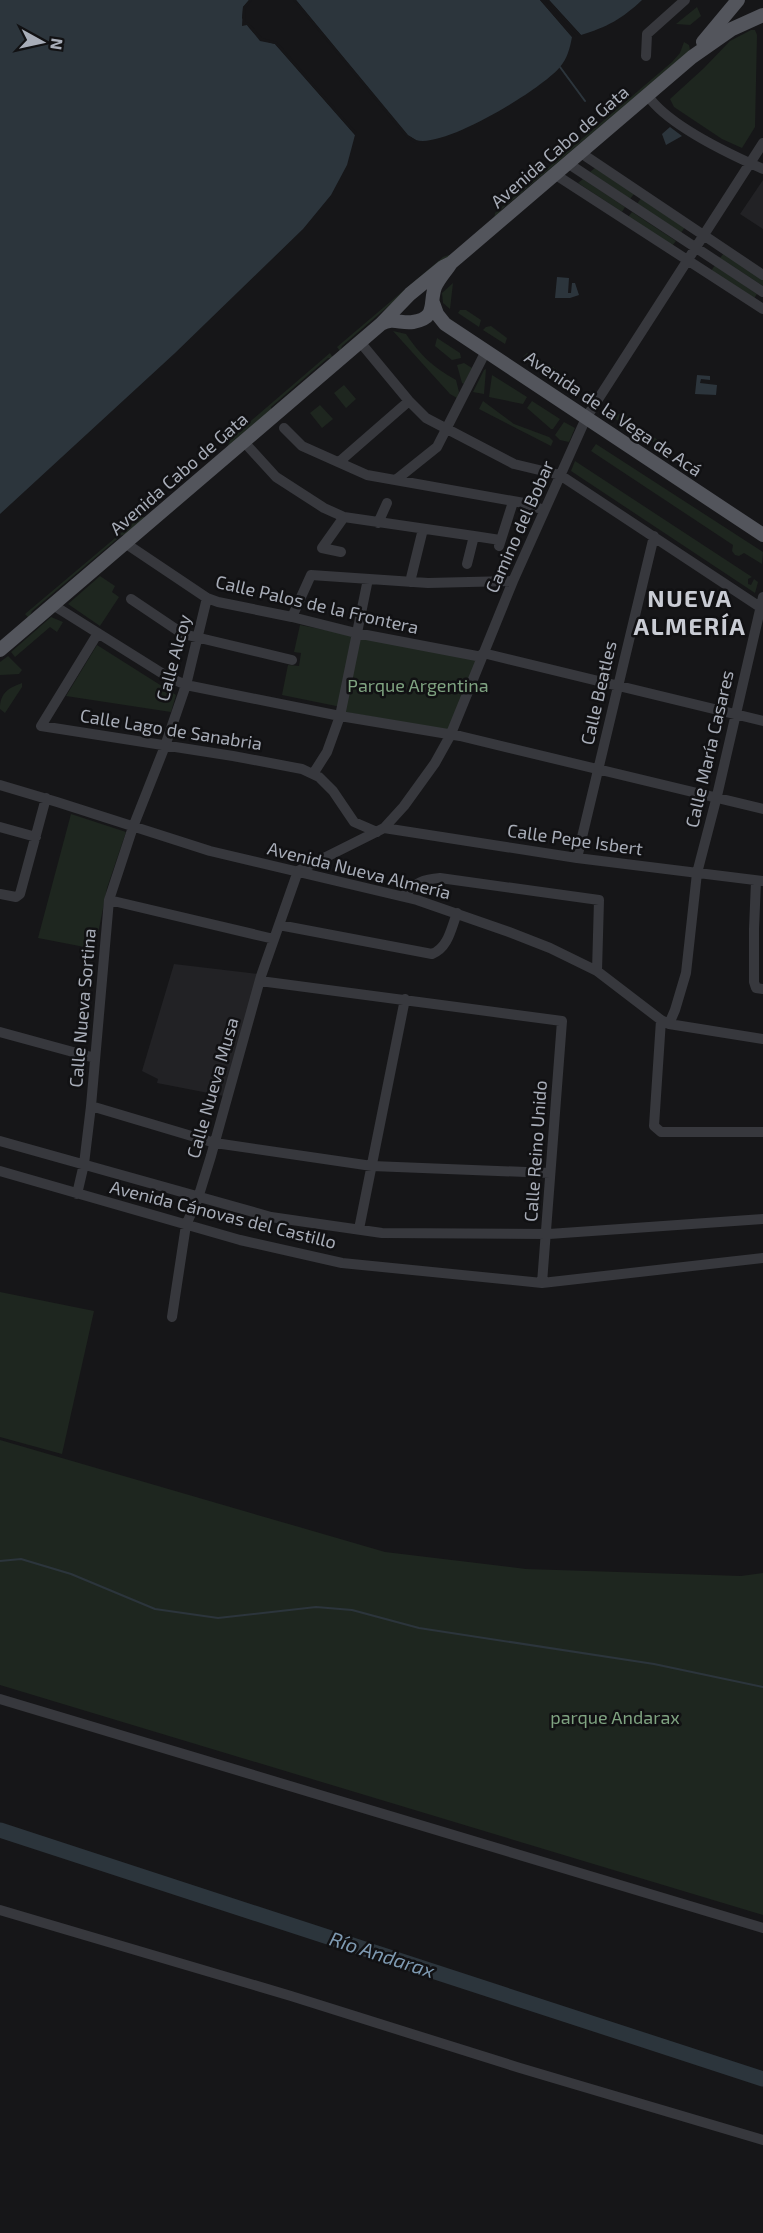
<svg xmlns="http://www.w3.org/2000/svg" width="763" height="2233" viewBox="0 0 763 2233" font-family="'Exo 2',sans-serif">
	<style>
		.built { fill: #222225 }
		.green { fill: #1e261f }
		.water { fill: #2c353c }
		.pier { fill: #161618 }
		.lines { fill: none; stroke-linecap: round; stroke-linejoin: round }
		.stream { stroke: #2c353c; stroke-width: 2 }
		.river { stroke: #2c353c; stroke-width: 15 }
		.minor { stroke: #37383d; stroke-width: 10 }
		.major { stroke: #53555c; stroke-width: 14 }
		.labels { text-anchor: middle; stroke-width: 5; stroke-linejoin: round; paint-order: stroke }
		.street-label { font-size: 18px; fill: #a8adb8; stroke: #111113 }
		.park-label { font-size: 18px; fill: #7fa381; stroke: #111113 }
		.water-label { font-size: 20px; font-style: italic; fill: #7f9bb3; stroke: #111113 }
		.district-label { font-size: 24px; font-weight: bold; letter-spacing: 1.5px; fill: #c9ccd4; stroke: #111113 }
	</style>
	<rect width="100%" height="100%" fill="#161618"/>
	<path class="built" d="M763,180V229L740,214Z
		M174,964L258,974L224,1096L157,1083L158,1079L142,1071Z"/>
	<path class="green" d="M697,7L701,16L690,25L676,24Z
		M751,30H755L757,35L755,127L742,148L722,139L674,107L670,99L704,68L730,41Z
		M684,42L689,45L690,50L687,53L500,211V215L494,220L495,213L672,62L680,53Z
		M596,167L634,194L630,199L590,172Z
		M583,179L625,207L622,212L578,183Z
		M641,198L685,227L681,233L637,204Z
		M632,212L676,241L672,246L628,217Z
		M724,253L763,278V286L720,258Z
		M449,255H452L441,261L342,346L340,351L337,347L443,257Z
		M715,265L757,294L753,300L711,271Z
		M453,283L450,309L443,303L442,293Z
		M460,310H466L481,320L479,327L458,313Z
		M491,326L507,338L505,344L483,330L486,327Z
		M393,331L406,334C421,356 433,367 456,380L459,392L457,398L450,394Z
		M437,338L460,353L461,358L452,360L435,346Z
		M330,353L333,358H328L271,407V411L226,450L231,438Z
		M527,353L543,362V369L523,357Z
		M464,363L472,368L464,384L462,383L457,365Z
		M553,367L575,383L576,391L545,372L548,368Z
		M486,369L484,394L473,392L484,370Z
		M492,375L527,397L523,404L489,397Z
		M344,385L356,399L346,408L334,393Z
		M483,401L514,424L549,437L553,441L551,446L479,409Z
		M532,401L560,419L553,429H551L527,408Z
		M320,405L333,419L322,428L310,413Z
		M617,414L625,415L633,421L635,429L632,430L614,418Z
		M564,422L575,428L569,442L560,440L555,435Z
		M642,429L658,440L657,444L638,434L637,431Z
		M596,444L763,552L762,564L744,553L739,556L735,555L732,551L733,545L591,451Z
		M575,461L752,577L748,579V584L751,585L754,579L758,582L755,593L571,471Z
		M140,517H146L125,535H122L32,611L29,618L25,614Z
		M100,576L115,586L112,592L119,597L100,626L68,604Z
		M51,617L63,622L57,632L50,627L15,657L11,652Z
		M300,625L477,660L448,730L345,712L346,708L282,695L288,665L299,666L301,653L294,652Z
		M97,645L176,695L171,712L66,696Z
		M8,656L22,670L19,674L0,675V662Z
		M22,683V687L5,713L0,709C0,693 8,688 22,683Z
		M71,814L126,832L107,888L95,949L38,938Z
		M0,1292L94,1311L62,1454L0,1437Z
		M0,1440L385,1552L526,1569L741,1576L763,1573V1915L0,1685Z"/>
	<path class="water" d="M0,0H249L243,7L242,18C253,33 257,40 275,44L355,135L347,165L331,195L303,229L175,353L0,514Z
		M296,0H540L572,37C570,48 567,59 560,67C542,89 444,149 416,140C415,140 410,136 408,136Z
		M549,0H642C622,19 607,27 581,35Z
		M670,127L682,136L666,145L662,134Z
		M557,277L569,278L568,293H571L572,283H575L579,295L570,298H555Z
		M697,375L710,376V380L701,379L700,383L717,385L716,395L695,394Z"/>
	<path class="pier" d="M249,0H252L246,8L245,22L249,23L262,38L277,42L357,133L355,135L275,44L260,41L247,25L242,26L243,7Z
		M293,0H296L408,135L416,140L415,143L406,137Z
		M540,0H544L575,37H572Z
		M546,0H549L581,35L578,36Z"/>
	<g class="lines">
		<path class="stream" d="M560,67L585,101
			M0,1561L21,1559L71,1574L155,1609L218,1618L316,1607L352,1610L419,1628L654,1664L763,1687"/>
		<path class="river" d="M0,1830L763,2079"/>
		<path class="minor" d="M646,56L647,34L685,0
			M648,96C669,126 729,154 763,169
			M581,153L763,275
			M569,164L763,292
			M556,175L763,309
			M360,342L409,401L426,418L514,464L560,475L763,609
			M284,428L302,446L367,475L524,503L544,510
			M244,442L276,477L324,508L344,517L474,536L467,564
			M339,462L409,401
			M397,479L437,447L486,351
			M378,523L387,503
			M474,536L500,540
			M125,543L207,598L218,602L292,617L356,633L482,657
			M499,546L513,502
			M341,552L322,548L344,517
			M410,582L423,529
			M131,599L183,634L292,660
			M53,605L168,677L186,685L340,716L460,736L763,809
			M292,617L311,575L428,583L513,581
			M98,633L41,726L233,756L302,769L319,777L333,791L354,822L377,832
			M483,653L763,721
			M313,774L327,752L340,716L368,579
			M0,785L57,802L210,851L417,900L509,932L550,948L597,971L661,1020L669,1024L763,1039
			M0,827L36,837
			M384,828L577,858L763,881
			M577,858L654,536
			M756,881L754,929V982L756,988L763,989
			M0,894L16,897L20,894L46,798
			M404,896C414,883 424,879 440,878L599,900L597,971
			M109,900L274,939
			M279,925L432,954C448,948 451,929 457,913
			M260,981L562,1021L542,1283
			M661,1020L654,1126L661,1132H763
			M669,1024L675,1010L686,973L697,873L716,800L763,597
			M0,1032L95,1058
			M91,1106L215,1143L372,1166L550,1173
			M0,1141L271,1217L382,1233L549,1234L763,1219
			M0,1171L240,1240L342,1263L542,1283L763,1258
			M77,1194L84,1164L91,1106L109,900L133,827L165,746L186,685L207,598
			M359,1229L405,999
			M172,1317L186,1225L198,1198L211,1156L261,976L298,871L384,828L404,806L435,763L450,736L513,581L586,418L763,143
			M0,1699L763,1928
			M0,1910L291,1996L520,2068L763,2140"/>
		<path class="major" d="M703,42L738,0
			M433,303L437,314L445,324L763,535
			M382,323L410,294L443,267L451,263L692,57L732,29L763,15
			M0,650L381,324C393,317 401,324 413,322C438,318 429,303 435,287C439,278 446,271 451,263"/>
	</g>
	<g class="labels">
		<g class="street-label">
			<text transform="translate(560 147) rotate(-41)" y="6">Avenida Cabo de Gata</text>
			<text transform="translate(613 414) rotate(34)" y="6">Avenida de la Vega de Acá</text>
			<text transform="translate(179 474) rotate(-41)" y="6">Avenida Cabo de Gata</text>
			<text transform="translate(520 527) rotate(-66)" y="6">Camino del Bobar</text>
			<text transform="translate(317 605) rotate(13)" y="6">Calle Palos de la Frontera</text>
			<text transform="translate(174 658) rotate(-75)" y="6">Calle Alcoy</text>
			<text transform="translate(599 693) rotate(-77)" y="6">Calle Beatles</text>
			<text transform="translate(171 730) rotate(9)" y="6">Calle Lago de Sanabria</text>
			<text transform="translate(710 749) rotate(-77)" y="6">Calle María Casares</text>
			<text transform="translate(575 840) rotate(8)" y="6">Calle Pepe Isbert</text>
			<text transform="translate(359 871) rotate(14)" y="6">Avenida Nueva Almería</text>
			<text transform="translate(83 1008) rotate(-85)" y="6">Calle Nueva Sortina</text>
			<text transform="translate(213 1088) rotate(-74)" y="6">Calle Nueva Musa</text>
			<text transform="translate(536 1151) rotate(-86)" y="6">Calle Reino Unido</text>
			<text transform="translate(223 1215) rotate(14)" y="6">Avenida Cánovas del Castillo</text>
		</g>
		<g class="park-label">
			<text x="418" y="692">Parque Argentina</text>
			<text x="615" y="1724">parque Andarax</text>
		</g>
		<g class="water-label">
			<text transform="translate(382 1955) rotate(18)" y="7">Río Andarax</text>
		</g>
		<g class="district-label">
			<text x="690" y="607">NUEVA<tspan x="690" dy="28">ALMERÍA</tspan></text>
		</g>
	</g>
	<g transform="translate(42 42) rotate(98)" stroke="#111113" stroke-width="4.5" paint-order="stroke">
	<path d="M0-4.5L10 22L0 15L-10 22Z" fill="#a8adb8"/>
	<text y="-9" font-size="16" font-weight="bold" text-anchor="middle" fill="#a8adb8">N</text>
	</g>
</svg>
